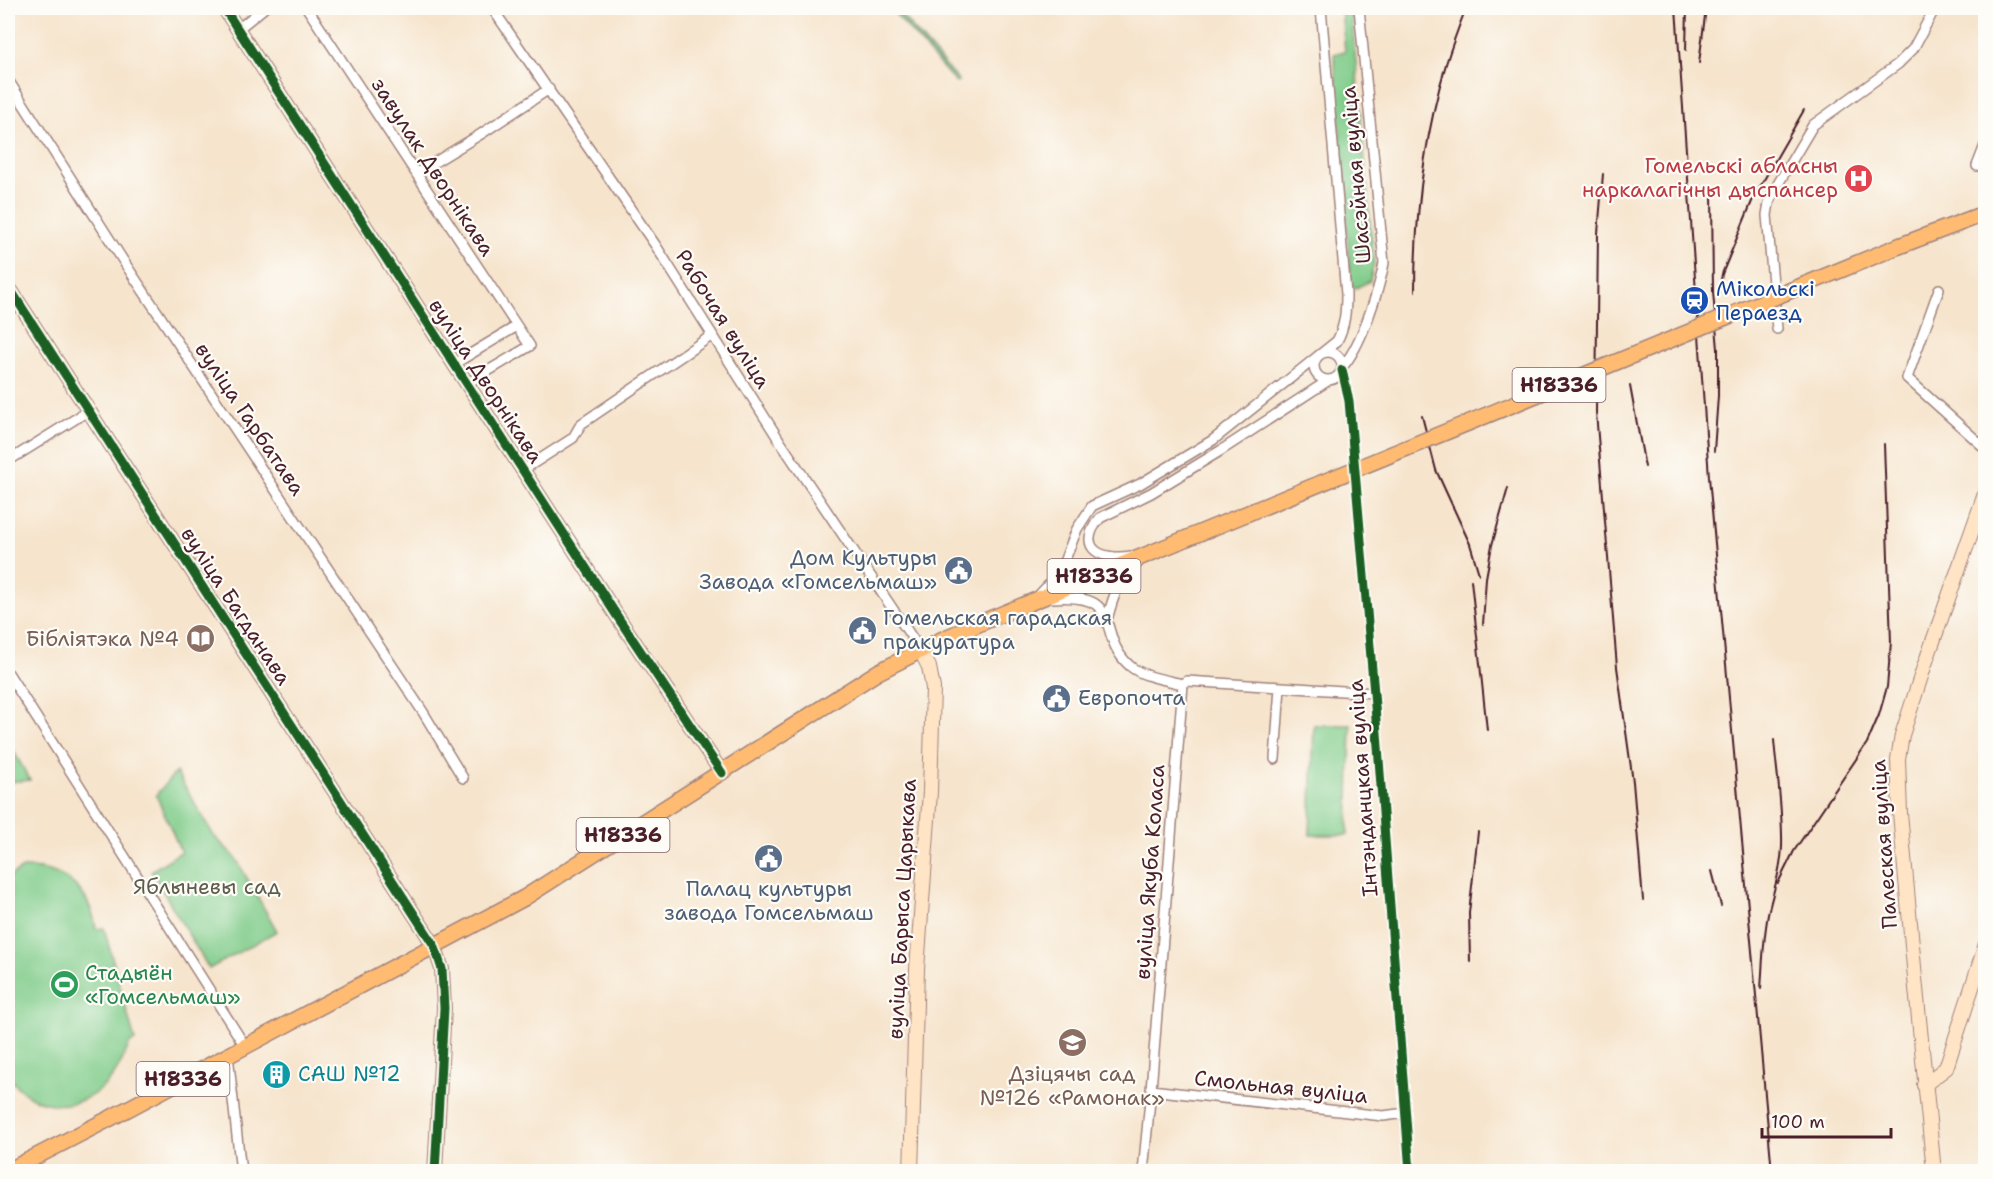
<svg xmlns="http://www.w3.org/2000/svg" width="1993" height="1179" viewBox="0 0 1993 1179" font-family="'Shantell Sans',sans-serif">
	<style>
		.green { fill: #80cc8a; stroke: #65765a; stroke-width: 1.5 }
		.forest { fill: #68b076; stroke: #596850; stroke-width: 1.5 }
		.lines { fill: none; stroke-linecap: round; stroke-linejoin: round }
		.street-casing { stroke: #a0827c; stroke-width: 12 }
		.secondary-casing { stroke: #a0827c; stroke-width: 16 }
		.primary-casing { stroke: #a0827c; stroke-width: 18 }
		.street { stroke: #fff; stroke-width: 9 }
		.secondary { stroke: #ffe4c6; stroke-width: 14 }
		.primary { stroke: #ffbb71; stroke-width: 15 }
		.rail { stroke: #4a1f2b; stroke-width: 2 }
		.primary-bridge-casing { stroke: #a0827c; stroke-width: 18; stroke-linecap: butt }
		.primary-bridge { stroke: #ffbb71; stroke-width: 15 }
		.cycleway-casing { stroke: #fdfcf7; stroke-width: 13 }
		.cycleway { stroke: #1b5e20; stroke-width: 9 }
		.labels { text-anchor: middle; stroke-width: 4.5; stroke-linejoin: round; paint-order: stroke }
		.shield { fill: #fdfcf7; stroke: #806168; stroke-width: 1.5 }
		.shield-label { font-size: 20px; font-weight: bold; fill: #4a1f2b }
		.health-label { font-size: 21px; fill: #be3a42; stroke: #fdfcf7; text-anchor: end }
		.street-label { font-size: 21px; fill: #4a1f2b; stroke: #fdfcf7 }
		.transit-label { font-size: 21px; fill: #164399; stroke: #fdfcf7; text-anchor: start }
		.service-label { font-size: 21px; fill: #4e5e75; stroke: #fdfcf7; text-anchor: start }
		.education-label { font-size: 21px; fill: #785e54; stroke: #fdfcf7; text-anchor: end }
		.park-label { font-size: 21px; fill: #5d5c4c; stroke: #fdfcf7 }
		.leisure-label { font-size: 21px; fill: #27864d; stroke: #fdfcf7; text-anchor: start }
		.culture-label { font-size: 21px; fill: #0d838f; stroke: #fdfcf7; text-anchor: start }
	</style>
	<rect width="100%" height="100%" fill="#fdfcf7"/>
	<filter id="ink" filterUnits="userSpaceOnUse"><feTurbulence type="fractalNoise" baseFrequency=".0167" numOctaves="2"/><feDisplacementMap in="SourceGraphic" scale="12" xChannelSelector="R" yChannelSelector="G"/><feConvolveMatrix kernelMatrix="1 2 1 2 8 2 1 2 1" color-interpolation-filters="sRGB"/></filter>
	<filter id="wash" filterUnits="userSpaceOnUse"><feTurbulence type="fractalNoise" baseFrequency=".008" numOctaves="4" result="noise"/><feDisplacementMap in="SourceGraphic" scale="24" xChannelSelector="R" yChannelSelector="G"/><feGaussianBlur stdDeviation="1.35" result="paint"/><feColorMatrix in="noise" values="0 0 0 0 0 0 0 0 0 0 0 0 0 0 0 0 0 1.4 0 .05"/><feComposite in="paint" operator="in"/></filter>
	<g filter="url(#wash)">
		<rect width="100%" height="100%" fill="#f6e4cc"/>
		<path class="green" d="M1341,8H1351L1374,263L1370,281L1356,288L1351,285L1334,54L1345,51Z
			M1314,725H1351L1348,835H1310Z
			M8,747L13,750L30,780L8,782Z
			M176,772L214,836L235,857L277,931L209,969L151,871L181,852L156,795Z
			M23,868C63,867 90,889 96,929L104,928L135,1041L130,1043C123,1059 117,1074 104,1086C73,1114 31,1110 8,1075V877Z"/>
		<path class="forest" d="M890,8H895L959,81L956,83Z"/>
	</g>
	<g filter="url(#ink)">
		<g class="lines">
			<defs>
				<path id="street" d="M307,8L530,346L466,384
					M492,8L656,246L781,443L921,651
					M238,29L264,8
					M8,80L124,262L423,712L463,778
					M1977,166L1986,143
					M417,173L481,134L549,89
					M1939,289L1907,378L1986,449
					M1777,329L1767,215L1769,203L1775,189L1813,125L1898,64L1913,49L1935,8
					M1314 366a14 14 0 1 1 28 0a14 14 0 1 1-28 0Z
					M454,364L517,326
					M1342,367C1361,347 1379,290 1384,263L1359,8
					M1342,370L1349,401L1374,693L1410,1172
					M8,461L88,411
					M523,470L573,438L581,424L711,336
					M1131,556C1101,561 1075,548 1100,518L1151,493L1220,451L1329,380
					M1038,596L1055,578L1064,562L1077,529L1092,506L1140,484L1213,440L1337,341C1345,326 1346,311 1346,294L1321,8
					M1051,598C1128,592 1093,633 1130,666C1143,677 1166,680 1183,684
					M1107,620C1113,597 1119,577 1138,563
					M8,673L245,1046
					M1183,684L1187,681L1374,693
					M1275,759L1280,687
					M228,1055L241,1172
					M1151,1090L1383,1116L1406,1113
					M1143,1172L1151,1090L1183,684"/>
				<path id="secondary" d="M224,8L619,619L722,773
					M8,286L434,945L442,969L444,1008L435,1172
					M1924,1085L1946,1068L1986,944
					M911,1172L917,969L930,792L933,688L929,667L921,651
					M1934,1172L1915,978L1900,813L1898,759L1902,735L1925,664L1986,491"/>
				<path id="primary" d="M1899,246L1986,213
					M8,1171L105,1121L524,898L878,672L943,639L990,619L1219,525"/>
			</defs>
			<use href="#street" class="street-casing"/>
			<use href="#secondary" class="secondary-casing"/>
			<use href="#primary" class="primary-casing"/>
			<use href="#street" class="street"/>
			<use href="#secondary" class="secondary"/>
			<use href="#primary" class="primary"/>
			<path class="rail" d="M1676,8L1709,477L1772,1172
				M1686,50L1687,8
				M1699,63L1706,8
				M1603,174L1598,233L1596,412L1617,667L1633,782L1643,900
				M1712,192L1713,292L1718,349V396L1714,451
				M1415,291C1415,214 1424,138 1446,64C1452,45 1459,26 1466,8
				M1719,292L1722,274L1753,199L1804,110
				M1630,386L1645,467
				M1422,416L1436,470L1470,544L1479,574
				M1471,580L1487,730
				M1483,625L1486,578L1492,545L1508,488
				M1712,871L1721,906
				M1778,883L1794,851L1867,743L1879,715L1887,687L1891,642L1884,444
				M1470,962L1469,913L1478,832
				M1761,989C1763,962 1763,936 1769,910C1774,888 1781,871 1782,847C1783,811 1777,775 1774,740"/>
			<defs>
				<path id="primary-bridge" d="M1219,525L1899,246"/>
			</defs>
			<use href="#primary-bridge" class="primary-bridge-casing"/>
			<use href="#primary-bridge" class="primary-bridge"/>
			<defs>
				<path id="cycleway" d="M224,8L619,619L722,773
					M8,286L434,945L442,969L444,1008L435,1172
					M1342,370L1349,401L1374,693L1410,1172"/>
			</defs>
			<use href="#cycleway" class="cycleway-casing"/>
			<use href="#cycleway" class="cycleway"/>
		</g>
	</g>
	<defs>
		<symbol id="hospital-disc" viewBox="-11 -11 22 22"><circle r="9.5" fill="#e0444e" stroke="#fdfcf7"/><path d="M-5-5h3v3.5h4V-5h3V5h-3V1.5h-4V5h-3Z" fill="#fff"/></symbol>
		<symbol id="station-disc" viewBox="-11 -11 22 22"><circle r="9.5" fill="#1a4fb4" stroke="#fdfcf7"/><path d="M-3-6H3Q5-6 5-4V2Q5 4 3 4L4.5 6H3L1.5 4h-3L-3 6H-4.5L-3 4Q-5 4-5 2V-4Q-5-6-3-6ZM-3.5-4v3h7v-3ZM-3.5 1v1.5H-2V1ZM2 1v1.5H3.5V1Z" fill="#fff"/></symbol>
		<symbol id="civic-disc" viewBox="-11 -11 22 22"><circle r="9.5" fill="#5c6f8a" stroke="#fdfcf7"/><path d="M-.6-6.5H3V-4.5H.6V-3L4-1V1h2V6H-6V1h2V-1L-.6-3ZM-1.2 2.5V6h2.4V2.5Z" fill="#fff"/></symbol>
		<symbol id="library-disc" viewBox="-11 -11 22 22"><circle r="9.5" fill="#8d6e63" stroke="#fdfcf7"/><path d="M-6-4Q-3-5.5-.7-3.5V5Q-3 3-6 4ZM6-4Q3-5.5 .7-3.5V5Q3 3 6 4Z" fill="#fff"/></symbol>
		<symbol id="stadium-disc" viewBox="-11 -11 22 22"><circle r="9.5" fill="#2e9e5b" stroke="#fdfcf7"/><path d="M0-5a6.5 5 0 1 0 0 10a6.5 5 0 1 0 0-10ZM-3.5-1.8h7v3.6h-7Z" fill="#fff"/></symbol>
		<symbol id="school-disc" viewBox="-11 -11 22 22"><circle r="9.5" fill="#8d6e63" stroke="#fdfcf7"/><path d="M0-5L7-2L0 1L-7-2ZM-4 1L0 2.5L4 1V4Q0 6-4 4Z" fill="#fff"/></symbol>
		<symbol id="building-disc" viewBox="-11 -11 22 22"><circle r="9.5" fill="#0f9aa8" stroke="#fdfcf7"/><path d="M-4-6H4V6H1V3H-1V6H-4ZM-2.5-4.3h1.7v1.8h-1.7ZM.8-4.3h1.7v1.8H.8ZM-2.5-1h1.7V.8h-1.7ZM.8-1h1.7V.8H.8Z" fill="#fff"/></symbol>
	</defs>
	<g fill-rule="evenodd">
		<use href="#hospital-disc" x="1842" y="162" width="33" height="33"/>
		<use href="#station-disc" x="1678" y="284" width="33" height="33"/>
		<use href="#civic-disc" x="942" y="554" width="33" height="33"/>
		<use href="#civic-disc" x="846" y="614" width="33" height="33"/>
		<use href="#library-disc" x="184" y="622" width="33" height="33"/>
		<use href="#civic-disc" x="1040" y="682" width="33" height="33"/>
		<use href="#civic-disc" x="752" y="842" width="33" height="33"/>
		<use href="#stadium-disc" x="48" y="968" width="33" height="33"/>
		<use href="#school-disc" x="1056" y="1026" width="33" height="33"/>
		<use href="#building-disc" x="260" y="1058" width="33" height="33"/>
	</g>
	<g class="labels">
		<g class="shield">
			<rect x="1512.5" y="368" width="93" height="34" rx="4.5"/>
			<rect x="1047.5" y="559" width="93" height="34" rx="4.5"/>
			<rect x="576.5" y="818" width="93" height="34" rx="4.5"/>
			<rect x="136.5" y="1062" width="93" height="34" rx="4.5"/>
		</g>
		<g class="shield-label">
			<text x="1559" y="392">Н18336</text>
			<text x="1094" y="583">Н18336</text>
			<text x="623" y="842">Н18336</text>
			<text x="183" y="1086">Н18336</text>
		</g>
		<g class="health-label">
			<text x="1838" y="173">Гомельскі абласны<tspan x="1838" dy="24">наркалагічны дыспансер</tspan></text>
		</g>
		<g class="street-label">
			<text transform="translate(433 167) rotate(57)" y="7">завулак Дворнікава</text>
			<text transform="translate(1356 175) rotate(-95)" y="7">Шасэйная вуліца</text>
			<text transform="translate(723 319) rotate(58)" y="7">Рабочая вуліца</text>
			<text transform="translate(486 381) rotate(57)" y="7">вуліца Дворнікава</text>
			<text transform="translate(250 419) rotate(56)" y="7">вуліца Гарбатава</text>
			<text transform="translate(236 606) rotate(57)" y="7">вуліца Багданава</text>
			<text transform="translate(1363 788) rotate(-94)" y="7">Інтэнданцкая вуліца</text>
			<text transform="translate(1884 844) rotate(-94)" y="7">Палеская вуліца</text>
			<text transform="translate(1150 872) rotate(-86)" y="7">вуліца Якуба Коласа</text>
			<text transform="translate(902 909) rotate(-87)" y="7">вуліца Барыса Царыкава</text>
			<text transform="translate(1281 1087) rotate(6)" y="7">Смольная вуліца</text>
		</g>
		<g class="transit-label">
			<text x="1716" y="296">Мікольскі<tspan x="1716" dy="24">Пераезд</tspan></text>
		</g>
		<g class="service-label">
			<text x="937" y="565" text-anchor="end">Дом Культуры<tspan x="937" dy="24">Завода «Гомсельмаш»</tspan></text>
			<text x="883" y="625">Гомельская гарадская<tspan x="883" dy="24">пракуратура</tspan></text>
			<text x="1078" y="705">Европочта</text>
			<text x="769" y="896" text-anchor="middle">Палац культуры<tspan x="769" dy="24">завода Гомсельмаш</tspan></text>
		</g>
		<g class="education-label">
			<text x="179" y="646">Бібліятэка №4</text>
			<text x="1072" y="1081" text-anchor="middle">Дзіцячы сад<tspan x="1072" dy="24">№126 «Рамонак»</tspan></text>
		</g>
		<g class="park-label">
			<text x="207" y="894">Яблыневы сад</text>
		</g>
		<g class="leisure-label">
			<text x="85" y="980">Стадыён<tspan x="85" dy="24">«Гомсельмаш»</tspan></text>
		</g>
		<g class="culture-label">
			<text x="298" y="1081">САШ №12</text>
		</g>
	</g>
	<rect width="1993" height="1179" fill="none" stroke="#fdfcf7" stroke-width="30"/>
	<path d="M1762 1128v9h129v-9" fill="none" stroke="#4a1f2b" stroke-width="3"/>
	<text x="1771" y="1128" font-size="18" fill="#4a1f2b" stroke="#fdfcf7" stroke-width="4.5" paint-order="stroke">100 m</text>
</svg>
